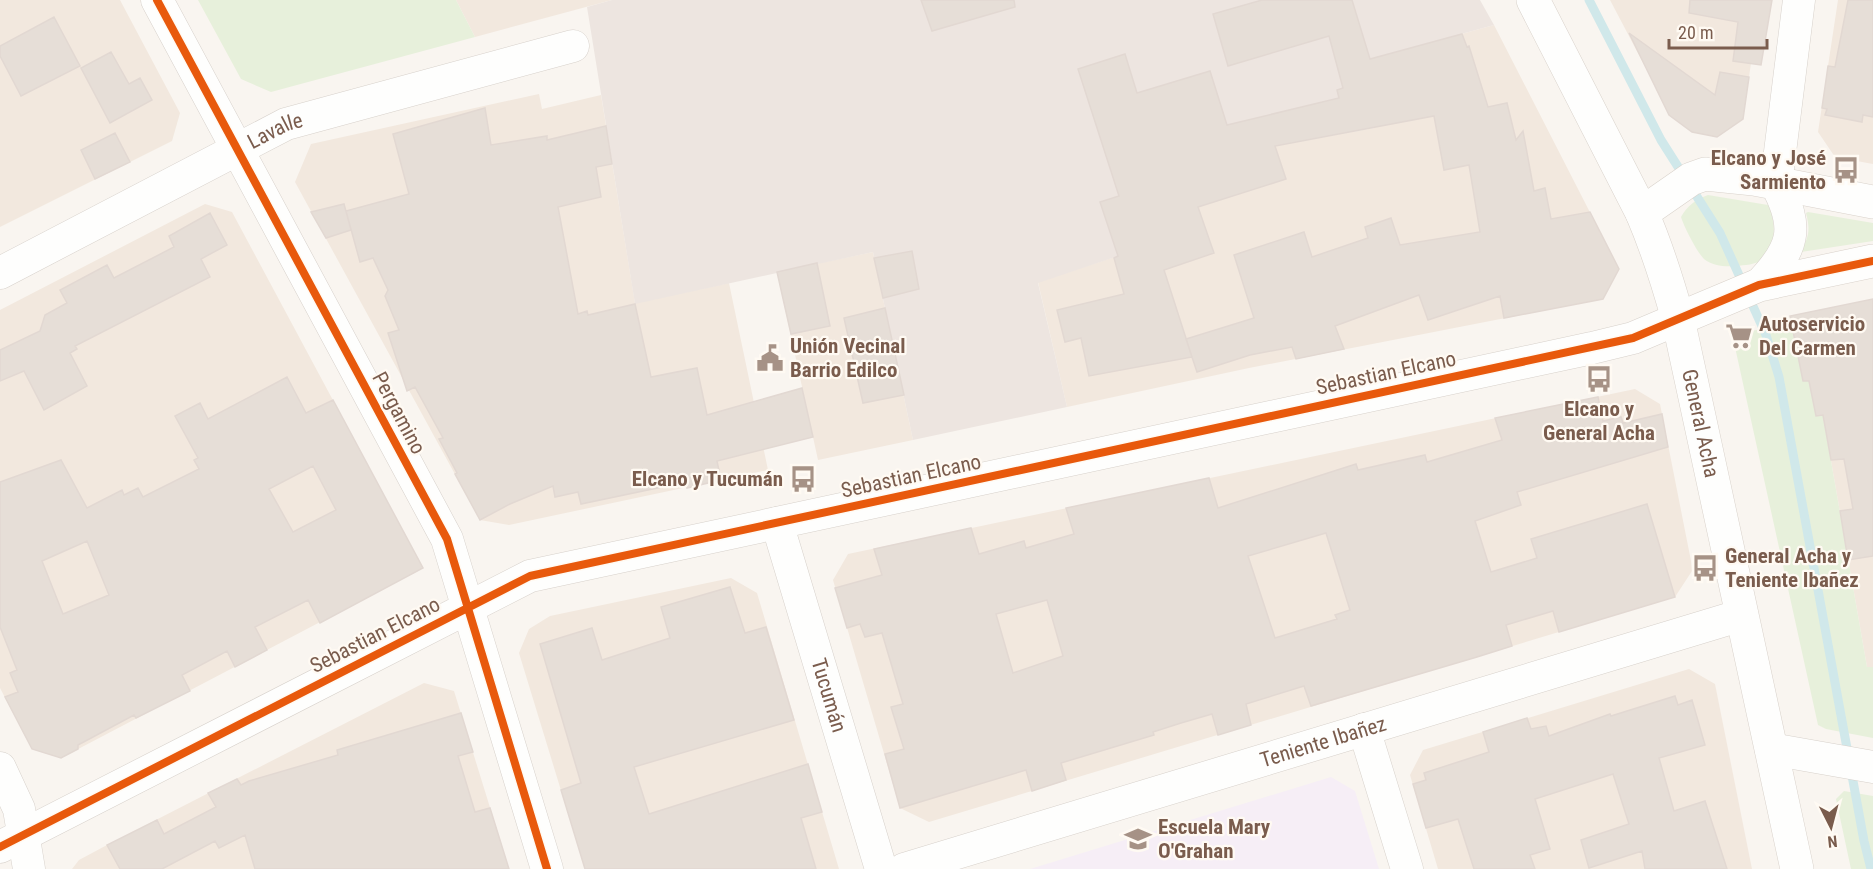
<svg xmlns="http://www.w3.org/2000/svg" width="1873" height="869" viewBox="0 0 1873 869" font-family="'Roboto Condensed',sans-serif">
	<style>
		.residential { fill: #f2e8de }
		.industrial { fill: #ede5e0 }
		.education { fill: #f6eef6 }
		.green { fill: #e7f0db }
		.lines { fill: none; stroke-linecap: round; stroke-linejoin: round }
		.stream { stroke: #d0e8ea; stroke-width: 9 }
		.building { fill: #e6ded7; stroke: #e2d8d2; stroke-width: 1.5; fill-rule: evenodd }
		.street-casing { stroke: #d7d1cb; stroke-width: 33 }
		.secondary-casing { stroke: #d9d2cb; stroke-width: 34 }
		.street { stroke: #fefefd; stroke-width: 32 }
		.secondary { stroke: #fefefd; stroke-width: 33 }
		.cycleway-casing { stroke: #fffaf3; stroke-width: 11 }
		.cycleway { stroke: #e8590c; stroke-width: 8 }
		.labels { text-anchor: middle; stroke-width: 4.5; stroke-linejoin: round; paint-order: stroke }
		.street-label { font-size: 21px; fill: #7a5c4d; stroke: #fffaf3 }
		.poi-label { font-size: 21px; font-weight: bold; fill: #7a5c4d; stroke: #fffaf3; text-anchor: start }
	</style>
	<rect width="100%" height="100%" fill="#f9f5f0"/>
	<path class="residential" d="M0,0H120L180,113L172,141L0,227Z
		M456,0H612L475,37Z
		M1610,0H1760L1743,119L1719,136L1670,114Z
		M1838,0H1873V164L1835,157L1818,132Z
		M1494,25L1619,269L1603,299L1249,368L1067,407L1038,282L1136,250L1115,184L1258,149L1374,128L1356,63Z
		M539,94L542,109L601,95L635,303L729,283L768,470L509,525L480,520L295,182L311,144Z
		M205,204L232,212L423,568L61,758L32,749L0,688V310Z
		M873,252L913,440L818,460L777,272Z
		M1873,306V667H1867L1823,415Z
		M1635,389L1660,404L1691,561L1692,571L1675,597L929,822L900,808L833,580L848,554Z
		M731,578L757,593L839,869H585L519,653L529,629L550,616Z
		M1689,669L1715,684L1752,869H1438L1410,775L1423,750Z
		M424,683L454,691L509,869H72L79,860L107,845Z"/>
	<path class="industrial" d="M612,0H1480L1494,25L1356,63L1374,128L1258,149L1116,184L1136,250L1038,283L1067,407L913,440L873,252L635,304L587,7Z"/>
	<path class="education" d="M1331,777L1355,791L1379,869H1030Z"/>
	<path class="green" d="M198,0H456L475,37L271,92L241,79Z
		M1708,195L1768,205C1776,220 1777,247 1763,259C1756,265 1744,265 1736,266C1725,267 1713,266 1704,259C1697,252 1684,227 1681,217C1687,206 1696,199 1708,195Z
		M1808,212L1873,223V241L1801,252C1808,237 1811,232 1806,213Z
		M1827,315L1823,415L1867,667H1873V738L1826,729L1818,725L1733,338L1737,334Z
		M1844,791L1873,796V869H1851L1836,799Z"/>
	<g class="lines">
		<path class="stream" d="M1589,0L1661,140L1720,233L1766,335L1779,377L1864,841L1871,869"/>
	</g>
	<path class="building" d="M921,0H1014L1015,7L932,31Z
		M1262,0H1352L1370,59L1462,34L1467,47L1469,46L1488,107L1507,103L1516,140L1523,131L1534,191L1545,188L1551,219L1590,212L1619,269L1603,299L1504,318L1500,296L1428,320L1419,295L1335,326L1344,349L1296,359L1292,347L1250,355L1197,372L1186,339L1254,318L1234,255L1304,232L1312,257L1368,238L1365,227L1391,218L1400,245L1480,232L1469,165L1444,170L1434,116L1275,146L1286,179L1198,207L1214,253L1164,270L1192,357L1089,376L1081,338L1065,342L1057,310L1124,294L1114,258L1118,256L1100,202L1119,196L1078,69L1125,54L1137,93L1210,71L1227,125L1339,98L1337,90L1343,88L1329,36L1228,66L1213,14Z
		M1690,0H1772L1761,65L1733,61L1738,22L1689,13Z
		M1848,0H1873V117L1863,115L1862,122L1825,115L1827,109L1822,108L1828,66L1835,67Z
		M54,17L80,66L21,96L0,56V46Z
		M1629,33L1715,95L1720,72L1749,77L1743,119L1717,137L1692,132L1669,115Z
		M111,52L129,84L140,78L152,100L110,123L81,68Z
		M485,108L491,145L547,136V140L606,126L612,164L596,167L601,197L558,207L578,314L587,311L588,315L635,304L651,377L697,368L707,415L802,388L813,437L717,461L721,480L687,488L686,482L581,504L578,492L555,497L553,486L510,504L480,520L455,474L457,473L439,439L443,438L415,387L407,391L388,333L399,330L385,296L388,290L373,258L360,262L346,211L409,194L393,134Z
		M115,133L130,162L95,179L81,150Z
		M344,204L351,230L326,238L311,212Z
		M210,213L227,245L201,259L210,277L75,346L77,349L70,353L87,386L44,410L24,371L0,381V350L40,331L45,315L67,303L60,290L107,265L114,278L174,247L169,236Z
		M912,251L919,289L883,298L874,258Z
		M817,263L830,326L791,334L777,272Z
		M1873,299V556L1848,560L1840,511L1853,509L1844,459L1831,460L1823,415L1816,416L1809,381H1803L1790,316Z
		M885,308L904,395L863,403L844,318Z
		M287,377L306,413L333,400L423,568L320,623L308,600L255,627L267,650L235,667L227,651L182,675L190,691L136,718L134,715L78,745V749L61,758L32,749L5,697L18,692L10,673L17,670L0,627V482L61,460L87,508L122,490L124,495L138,488L143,497L199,469L194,460L198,458L175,416L200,403L208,419ZM313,466L336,510L293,532L269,489ZM87,541L109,595L63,614L42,561Z
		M1598,397L1603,421L1621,417L1623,423L1662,414L1668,447L1517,492L1521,505L1475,521L1491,572L1537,558L1531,539L1647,504L1675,597L1559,632L1553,611L1506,625L1512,646L1477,657L1311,706L1304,686L1246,704L1251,725L1218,735L1212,714L1181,723L1153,732L1154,735L1061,763L1066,780L1032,791L1026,770L900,808L885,754L904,749L891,707L903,704L882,633L865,637L860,624L847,628L835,588L882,575L874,549L971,528L979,554L1024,541L1026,548L1074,534L1066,508L1209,478L1218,508L1356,464L1358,470L1425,455L1427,462L1502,440L1495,418ZM1326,533L1350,610L1335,615L1337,619L1275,638L1248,556ZM1047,600L1063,656L1013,673L996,614Z
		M730,587L745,633L766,627L794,720L634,767L649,814L808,764L822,812L801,818L816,869H585L561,790L581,783L540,644L592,628L602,660L670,638L661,607Z
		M1675,696L1678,705L1692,700L1705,745L1659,758L1674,811L1705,801L1727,869H1645L1642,851L1589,868L1581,840L1629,824L1613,774L1535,799L1550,849L1530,855L1535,869H1474L1458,819L1426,828L1413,784L1426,780L1424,773L1489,752L1483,732L1527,718L1531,729L1546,726L1549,736L1610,714L1611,716Z
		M461,713L473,752L458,756L475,812L490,808L509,869H255L245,835L219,848L215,841L162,869H120L107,845L157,820L164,834L216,807L208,793L237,779L241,785L249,781L338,755L337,750Z"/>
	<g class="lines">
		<defs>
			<g id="street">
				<path d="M157,0L447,539L547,869"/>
				<path id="s1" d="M0,273L286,124L573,46"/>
				<path d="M1759,285C1794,249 1800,228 1776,184L1799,0"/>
				<path id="s2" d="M777,523L881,869"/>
				<path d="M1364,729L1407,869"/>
				<path d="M1771,749L1873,767"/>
				<path d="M0,768L19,809L29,869"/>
				<path d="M0,847L530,576L1592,348L1633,338L1678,319"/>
				<path id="s3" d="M904,869L1742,615"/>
			</g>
			<g id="secondary">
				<path id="s4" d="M1533,0L1642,213C1657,248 1668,283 1678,319L1797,869"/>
				<path d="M1642,213L1691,179L1705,174L1754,179L1873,202"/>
				<path d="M1678,319L1759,285L1873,261"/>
			</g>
		</defs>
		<use href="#street" class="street-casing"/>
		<use href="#secondary" class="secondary-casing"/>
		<use href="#street" class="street"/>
		<use href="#secondary" class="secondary"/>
		<defs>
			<path id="cycleway" d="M157,0L447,539L547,869
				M0,847L530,576L1633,338L1759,285L1873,261"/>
		</defs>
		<use href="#cycleway" class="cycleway-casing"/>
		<use href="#cycleway" class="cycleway"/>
	</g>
	<defs>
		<symbol id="bus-bare" viewBox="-9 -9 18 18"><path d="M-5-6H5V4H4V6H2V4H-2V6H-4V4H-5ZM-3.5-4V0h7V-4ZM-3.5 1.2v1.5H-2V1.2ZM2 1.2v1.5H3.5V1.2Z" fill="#a69286" stroke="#fffaf3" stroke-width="2.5" paint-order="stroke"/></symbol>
		<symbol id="supermarket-bare" viewBox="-9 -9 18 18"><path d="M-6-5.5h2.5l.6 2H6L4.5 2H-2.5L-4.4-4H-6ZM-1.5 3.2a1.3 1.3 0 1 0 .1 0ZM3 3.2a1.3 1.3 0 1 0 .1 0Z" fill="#a69286" stroke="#fffaf3" stroke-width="2.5" paint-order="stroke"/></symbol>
		<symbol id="civic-bare" viewBox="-9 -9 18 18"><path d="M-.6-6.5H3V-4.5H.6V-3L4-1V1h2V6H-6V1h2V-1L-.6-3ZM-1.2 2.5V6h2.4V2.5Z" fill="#a69286" stroke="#fffaf3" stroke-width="2.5" paint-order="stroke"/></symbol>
		<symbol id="school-bare" viewBox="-9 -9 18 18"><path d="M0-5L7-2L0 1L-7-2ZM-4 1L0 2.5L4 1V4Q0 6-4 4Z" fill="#a69286" stroke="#fffaf3" stroke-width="2.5" paint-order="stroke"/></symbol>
	</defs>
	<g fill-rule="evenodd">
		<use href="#bus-bare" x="1827" y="151" width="38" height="38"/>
		<use href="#supermarket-bare" x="1720" y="317" width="38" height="38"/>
		<use href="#civic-bare" x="751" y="339" width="38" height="38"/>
		<use href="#bus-bare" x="1580" y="360" width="38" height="38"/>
		<use href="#bus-bare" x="784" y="460" width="38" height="38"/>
		<use href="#bus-bare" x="1686" y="549" width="38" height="38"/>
		<use href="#school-bare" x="1119" y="820" width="38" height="38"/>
	</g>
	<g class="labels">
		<g class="street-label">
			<text dy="7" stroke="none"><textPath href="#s1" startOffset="310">Lavalle</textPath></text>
			<text transform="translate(1386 373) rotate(-12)" y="7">Sebastian Elcano</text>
			<text transform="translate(399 413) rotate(62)" y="7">Pergamino</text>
			<text dy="7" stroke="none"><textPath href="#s4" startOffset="458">General Acha</textPath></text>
			<text transform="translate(911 476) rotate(-12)" y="7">Sebastian Elcano</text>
			<text transform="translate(375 635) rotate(-27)" y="7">Sebastian Elcano</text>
			<text dy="7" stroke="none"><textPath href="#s2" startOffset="180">Tucumán</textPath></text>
			<text dy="7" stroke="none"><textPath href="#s3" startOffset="438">Teniente Ibañez</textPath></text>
		</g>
		<g class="poi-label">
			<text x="1826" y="165" text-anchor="end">Elcano y José<tspan x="1826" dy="24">Sarmiento</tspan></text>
			<text x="1759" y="331">Autoservicio<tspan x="1759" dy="24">Del Carmen</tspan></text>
			<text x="790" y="353">Unión Vecinal<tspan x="790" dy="24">Barrio Edilco</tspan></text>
			<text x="1599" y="416" text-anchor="middle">Elcano y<tspan x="1599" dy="24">General Acha</tspan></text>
			<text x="783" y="486" text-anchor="end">Elcano y Tucumán</text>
			<text x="1725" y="563">General Acha y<tspan x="1725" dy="24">Teniente Ibañez</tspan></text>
			<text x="1158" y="834">Escuela Mary<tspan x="1158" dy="24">O'Grahan</tspan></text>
		</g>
	</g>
	<g transform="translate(1831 827) rotate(174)" stroke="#fffaf3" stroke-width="4.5" paint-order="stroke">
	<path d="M0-4.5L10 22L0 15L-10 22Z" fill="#7a5c4d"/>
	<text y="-9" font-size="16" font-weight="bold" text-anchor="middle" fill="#7a5c4d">N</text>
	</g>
	<path d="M1669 39v9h98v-9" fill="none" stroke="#7a5c4d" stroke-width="3"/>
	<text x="1678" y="39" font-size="18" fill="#7a5c4d" stroke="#fffaf3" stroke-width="4.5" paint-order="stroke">20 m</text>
</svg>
